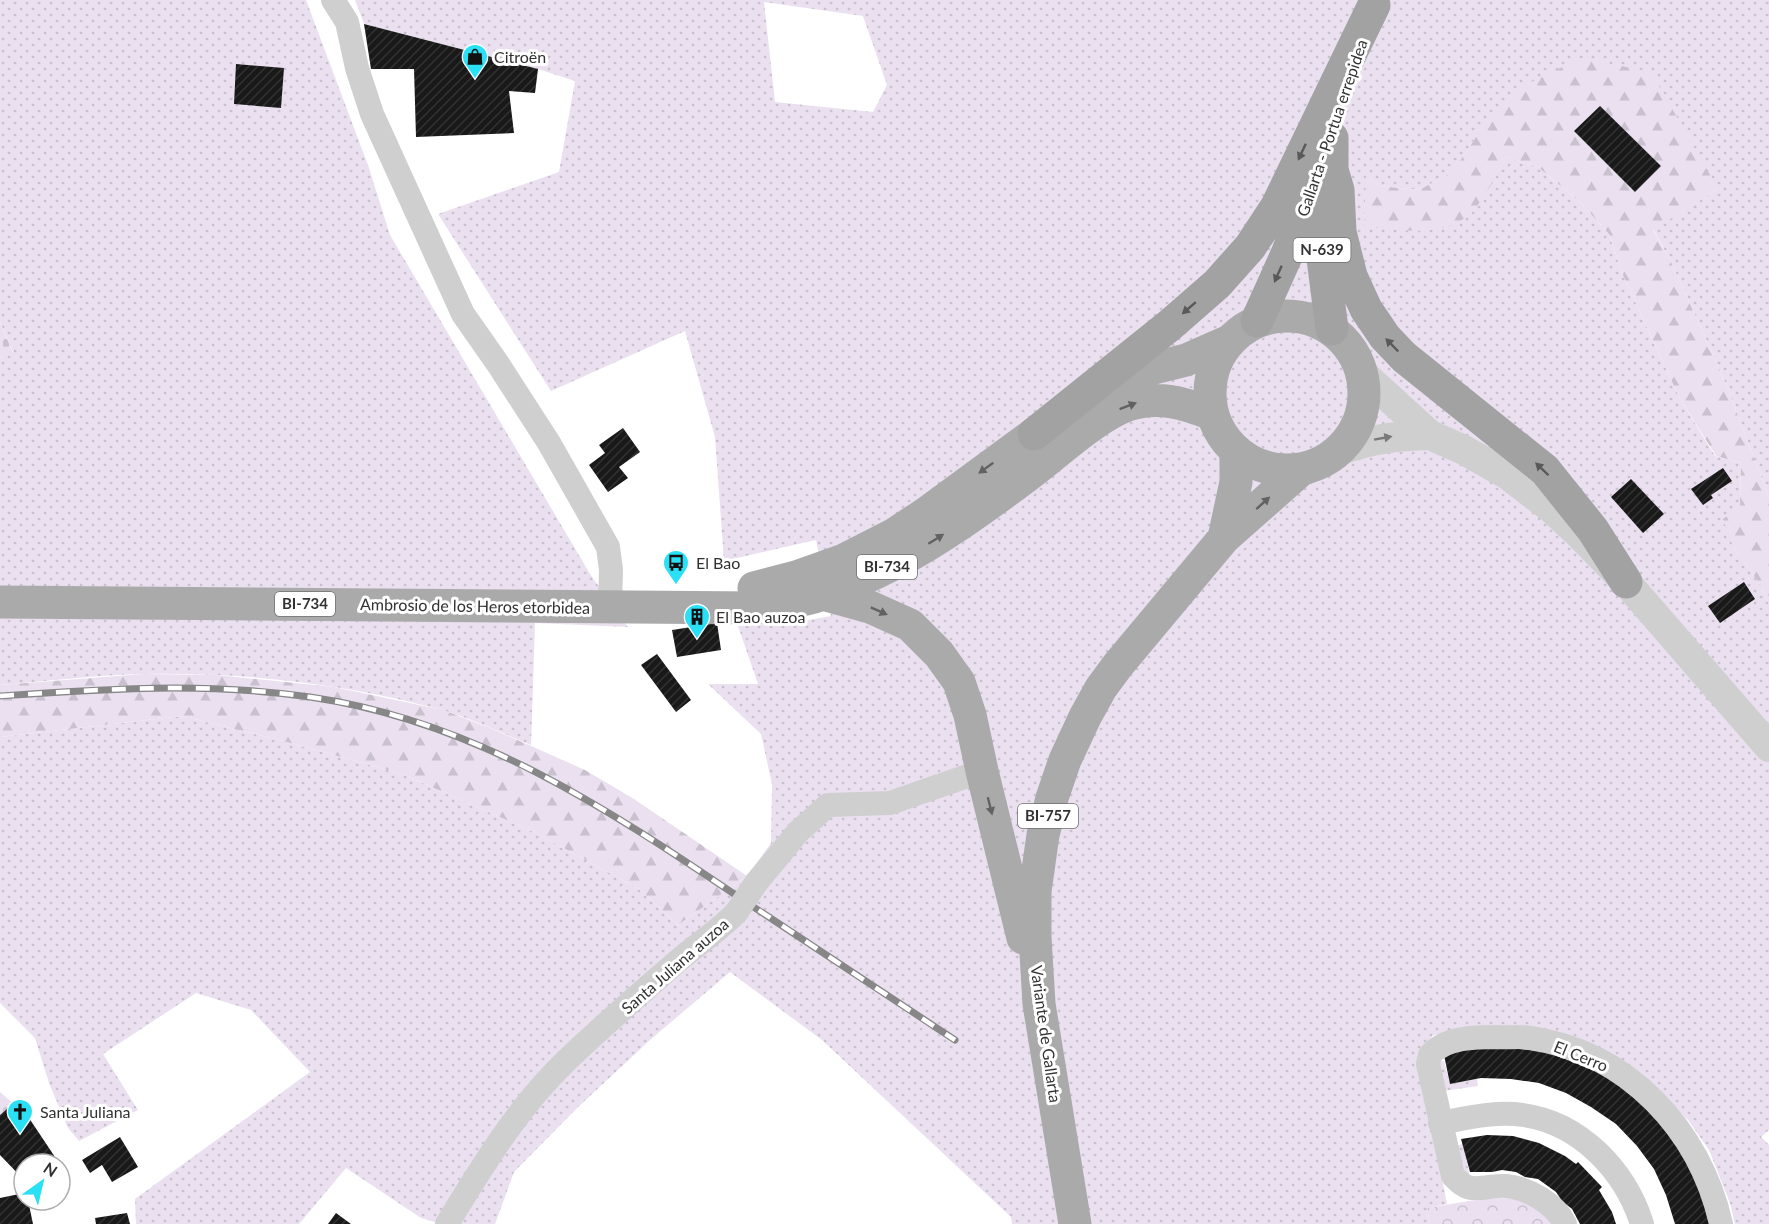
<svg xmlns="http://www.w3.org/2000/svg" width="1769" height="1224" viewBox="0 0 1769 1224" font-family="Lato,sans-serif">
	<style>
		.grass { fill: url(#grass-dots); fill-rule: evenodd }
		.forest { fill: url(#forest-firs) }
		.cemetery { fill: url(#cemetery-stones) }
		.park { fill: url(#park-crowns) }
		.building { fill: url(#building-hatch) }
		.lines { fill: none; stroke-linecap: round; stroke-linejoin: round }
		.minor { stroke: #cfcfcf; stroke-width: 24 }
		.tertiary { stroke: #cfcfcf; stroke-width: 30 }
		.primary { stroke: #aaa; stroke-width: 33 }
		.trunk { stroke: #a2a2a2; stroke-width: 33 }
		.rail-casing { stroke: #878787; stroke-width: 7 }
		.rail { stroke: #fff; stroke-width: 4.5; stroke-dasharray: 14; stroke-linecap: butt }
		.minor-bridge { stroke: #cfcfcf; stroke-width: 24 }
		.oneway { fill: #595959 }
		.oneway2 { fill: #626262 }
		.oneway3 { fill: #797979 }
		.labels { text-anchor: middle; stroke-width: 6; stroke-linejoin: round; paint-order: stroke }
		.shield { fill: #fff; stroke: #707070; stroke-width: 1.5 }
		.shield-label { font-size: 15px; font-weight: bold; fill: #323232 }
		.poi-label { font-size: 16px; fill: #323232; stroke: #fff; text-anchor: start }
		.street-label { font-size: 16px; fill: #323232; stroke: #fff }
	</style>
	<defs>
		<pattern id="grass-dots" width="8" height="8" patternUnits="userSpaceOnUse" patternTransform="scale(1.5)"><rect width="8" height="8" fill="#eae0f0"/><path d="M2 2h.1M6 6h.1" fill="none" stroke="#c9c1ce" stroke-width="1.8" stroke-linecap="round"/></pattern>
		<pattern id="forest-firs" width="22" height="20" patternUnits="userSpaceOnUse" patternTransform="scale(1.5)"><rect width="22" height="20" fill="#eae0f0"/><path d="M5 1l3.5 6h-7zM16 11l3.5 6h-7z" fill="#c9c1ce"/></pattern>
		<pattern id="cemetery-stones" width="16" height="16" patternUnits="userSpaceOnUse" patternTransform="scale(1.5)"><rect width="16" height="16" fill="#eae0f0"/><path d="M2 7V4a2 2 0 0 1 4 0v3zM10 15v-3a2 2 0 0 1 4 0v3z" fill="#c9c1ce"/></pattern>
		<pattern id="park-crowns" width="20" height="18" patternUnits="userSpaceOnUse" patternTransform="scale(1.5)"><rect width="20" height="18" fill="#eae0f0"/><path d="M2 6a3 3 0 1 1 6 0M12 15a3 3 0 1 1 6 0" fill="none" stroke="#c9c1ce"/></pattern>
		<pattern id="building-hatch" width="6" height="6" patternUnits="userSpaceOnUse" patternTransform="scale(1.5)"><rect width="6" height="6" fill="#191919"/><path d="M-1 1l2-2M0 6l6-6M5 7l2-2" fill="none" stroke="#323232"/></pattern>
	</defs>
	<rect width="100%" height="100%" fill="#fff"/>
	<path class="grass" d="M0,0H306L369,168L390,235L590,574L628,627L535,623L531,745C502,733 473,719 442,710C349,684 242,672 145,674C97,675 48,681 0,685V358L13,352L0,322Z
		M355,0H1769V497L1723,377L1671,262L1653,229L1718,189L1477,135L1454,172L1419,190L1380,186L1367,177L1364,225L1495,177L1507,157L1538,167L1580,202L1609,234L1622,273L1679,397L1715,456L1741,463L1740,506L1733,547L1761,586L1769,604V1130L1761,1137L1769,1145V1224H1735L1730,1203L1709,1150L1688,1120L1640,1074L1496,1028L1433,1035L1424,1047L1419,1061L1447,1204L1427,1208L1430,1224H1012L1011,1217L822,1040L730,972L650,1040L576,1109L514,1172L495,1224H442L421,1218L346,1168L299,1224H136L135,1199L310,1072L251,1010L196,993L103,1054L138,1110L79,1141L68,1128L49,1083L35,1038L0,1003V737L182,716L287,742L402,774L536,833L639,889L678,925L747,876L771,843L772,784L761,734L708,684H758L738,626L803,621L831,616L816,540L724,561L715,437L685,331L551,391L438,214L559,172L575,81L538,69L364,24ZM764,2L863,16L887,85L873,112L775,102Z
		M1444,1061L1450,1084L1477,1079L1478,1086L1443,1091L1437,1062Z
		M1463,1144L1471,1182L1464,1177L1456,1146Z"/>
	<path class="forest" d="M1581,58L1651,72L1718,189L1653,230L1671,262L1723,377L1769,497V604L1761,586L1733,547L1723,519L1740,506L1741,463L1716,456L1679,397L1622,273L1609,234L1580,202L1538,167L1507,157C1499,171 1483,201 1472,212C1444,239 1399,230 1364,226L1366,176L1380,186L1419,190L1453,172L1477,135L1517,89Z
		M144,674L216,675L334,687L443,710L488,727L585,770L634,799L747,876L678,925L639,889L536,833L402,774L287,742L182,716L0,737V685Z"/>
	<path class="cemetery" d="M0,322L13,353L0,358Z
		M0,1092L13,1103L0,1115Z"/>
	<path class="park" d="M1487,1198C1523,1198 1528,1198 1554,1224H1430L1427,1208Z"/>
	<path class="building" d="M364,24L538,69L535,93L509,91L514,133L416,137L414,69H371Z
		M236,64L284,68L281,108L234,104Z
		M1600,106L1661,166L1635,192L1574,131Z
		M623,428L640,452L619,467L628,478L608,492L589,465L605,453L599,445Z
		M1723,468L1732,481L1711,495L1713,498L1703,505L1691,489Z
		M1631,479L1664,514L1643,533L1611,497Z
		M1744,582L1755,599L1720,623L1708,606Z
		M717,623L721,650L677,657L672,630Z
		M657,654L691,700L676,712L641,665Z
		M1478,1046L1545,1051L1608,1076L1663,1122L1699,1184L1710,1224H1675L1666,1195L1654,1169L1637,1146L1616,1124L1591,1107L1566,1093L1539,1083L1511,1079L1481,1078L1450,1084L1443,1050Z
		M17,1100L55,1157L47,1164H24V1180L0,1155V1115Z
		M1487,1135L1513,1136L1539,1143L1565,1156L1576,1164L1578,1162L1602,1187L1599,1190L1612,1212L1616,1224H1580L1572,1209L1562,1201L1556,1192L1538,1179L1525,1177L1516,1172L1502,1170L1492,1172H1470L1461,1139Z
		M120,1137L138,1167L112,1182L102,1165L90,1173L82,1160Z
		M24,1193V1200H28L33,1224H0V1198Z
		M127,1213L130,1224H96L95,1218Z
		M336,1213L351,1224H328Z"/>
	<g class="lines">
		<path class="minor" d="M333,0L347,22L357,68L372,114L463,314L498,364L549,443L608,547L611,570L610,608
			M756,883L798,832L828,805L890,803L982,771
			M1440,1123C1467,1118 1496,1111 1523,1115C1580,1123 1625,1170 1642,1224
			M447,1224C482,1167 517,1108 566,1061C602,1026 641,993 679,960C698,944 718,931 736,913
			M1565,1224C1555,1204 1529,1188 1506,1186C1495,1185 1484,1189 1473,1188C1465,1188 1458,1181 1453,1176L1428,1064L1430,1055C1445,1037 1476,1037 1498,1037C1509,1038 1520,1036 1530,1038C1628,1052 1700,1130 1721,1224"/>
		<path class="tertiary" d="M1362,373L1430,435L1464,450L1508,475L1551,508L1578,533L1626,582L1769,747
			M1338,451C1370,439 1396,436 1430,435"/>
		<path class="primary" d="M1210 393a77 77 0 1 1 154 0a77 77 0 1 1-154 0Z
			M1224,538L1236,482V451
			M754,588L796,577L844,560L893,535L925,514L1034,434L1097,395L1146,370L1186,360L1227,342
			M823,594L870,607L910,625L939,654L959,682L970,715L982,771L1023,938
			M0,602L756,608C778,604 802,602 823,594C898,569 962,525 1024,478C1053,457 1096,416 1128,405C1158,395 1184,403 1212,414
			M1075,1224L1039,1004L1035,937V891L1043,835L1052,798L1065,760L1085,717L1101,688L1118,665L1224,538L1302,469"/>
		<path class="trunk" d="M1332,138V170L1338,190L1340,232L1351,276L1366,309L1385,337L1404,357L1545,470L1593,530L1626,582
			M1324,215L1322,251L1332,329
			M1257,321L1287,254L1330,145
			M1034,434L1170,325L1217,284L1250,247L1277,206L1374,5"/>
		<defs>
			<path id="rail" d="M0,696C104,689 206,682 310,697C475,721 605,807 740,898C812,945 883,993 955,1040"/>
		</defs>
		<use href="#rail" class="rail-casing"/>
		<use href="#rail" class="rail"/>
		<path class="minor-bridge" d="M736,913L756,883"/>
	</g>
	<defs><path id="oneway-solid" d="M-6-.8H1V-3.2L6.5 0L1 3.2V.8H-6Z" transform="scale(1.5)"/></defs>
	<g class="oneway">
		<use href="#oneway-solid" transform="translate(1302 152) rotate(115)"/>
		<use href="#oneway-solid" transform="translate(1278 274) rotate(114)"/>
		<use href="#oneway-solid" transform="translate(1189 308) rotate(139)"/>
		<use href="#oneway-solid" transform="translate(1392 345) rotate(-134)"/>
		<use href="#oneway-solid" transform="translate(1542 469) rotate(-136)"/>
	</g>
	<g class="oneway2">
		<use href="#oneway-solid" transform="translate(1128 406) rotate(-21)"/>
		<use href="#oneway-solid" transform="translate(986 468) rotate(144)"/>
		<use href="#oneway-solid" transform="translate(1263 503) rotate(-42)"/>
		<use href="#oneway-solid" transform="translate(936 539) rotate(-32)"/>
		<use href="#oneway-solid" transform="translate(879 611) rotate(24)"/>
		<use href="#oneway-solid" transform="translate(990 806) rotate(76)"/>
	</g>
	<use class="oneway3" href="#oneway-solid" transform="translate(1383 438) rotate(-10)"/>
	<defs>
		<symbol id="shop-pin" viewBox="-11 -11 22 30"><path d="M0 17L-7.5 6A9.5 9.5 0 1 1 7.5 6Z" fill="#29e0f5" stroke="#fff"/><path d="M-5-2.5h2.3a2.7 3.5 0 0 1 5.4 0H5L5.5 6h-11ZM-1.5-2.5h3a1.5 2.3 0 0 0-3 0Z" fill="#111"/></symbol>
		<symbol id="bus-pin" viewBox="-11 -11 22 30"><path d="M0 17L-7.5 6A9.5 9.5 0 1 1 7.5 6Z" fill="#29e0f5" stroke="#fff"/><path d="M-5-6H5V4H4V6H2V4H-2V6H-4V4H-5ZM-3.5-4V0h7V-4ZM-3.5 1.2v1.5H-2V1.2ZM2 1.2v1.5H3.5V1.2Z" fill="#111"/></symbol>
		<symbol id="building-pin" viewBox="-11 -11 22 30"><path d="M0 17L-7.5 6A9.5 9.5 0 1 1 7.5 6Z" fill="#29e0f5" stroke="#fff"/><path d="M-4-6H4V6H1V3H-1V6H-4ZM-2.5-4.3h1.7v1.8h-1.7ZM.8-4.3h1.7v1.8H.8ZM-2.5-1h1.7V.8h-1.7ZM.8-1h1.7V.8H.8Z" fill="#111"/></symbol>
		<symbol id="church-pin" viewBox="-11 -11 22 30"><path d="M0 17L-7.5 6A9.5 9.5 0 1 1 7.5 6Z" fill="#29e0f5" stroke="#fff"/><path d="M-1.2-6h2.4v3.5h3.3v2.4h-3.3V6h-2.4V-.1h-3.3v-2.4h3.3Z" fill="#111"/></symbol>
	</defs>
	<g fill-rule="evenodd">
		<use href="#shop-pin" x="460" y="42" width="30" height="40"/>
		<use href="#bus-pin" x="661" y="548" width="30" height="40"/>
		<use href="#building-pin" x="682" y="602" width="30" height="40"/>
		<use href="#church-pin" x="5" y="1097" width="30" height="40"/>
	</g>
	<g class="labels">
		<g class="shield">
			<rect x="1293.5" y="238" width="57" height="24" rx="4.5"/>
			<rect x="857" y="555" width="60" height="24" rx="4.5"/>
			<rect x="275" y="592" width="60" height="24" rx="4.5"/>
			<rect x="1018" y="804" width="60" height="24" rx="4.5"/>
		</g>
		<g class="shield-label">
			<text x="1322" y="255">N-639</text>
			<text x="887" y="572">BI-734</text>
			<text x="305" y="609">BI-734</text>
			<text x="1048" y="821">BI-757</text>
		</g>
		<g class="poi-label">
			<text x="494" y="63">Citroën</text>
			<text x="696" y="569">El Bao</text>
			<text x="716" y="623">El Bao auzoa</text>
			<text x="40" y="1118">Santa Juliana</text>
		</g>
		<g class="street-label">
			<text transform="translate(1332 128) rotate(-71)" y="6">Gallarta - Portua errepidea</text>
			<text transform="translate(475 606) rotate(1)" y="6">Ambrosio de los Heros etorbidea</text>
			<text transform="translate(675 966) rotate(-41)" y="6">Santa Juliana auzoa</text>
			<text transform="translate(1046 1034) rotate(82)" y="6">Variante de Gallarta</text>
			<text transform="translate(1581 1056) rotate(22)" y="6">El Cerro</text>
		</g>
	</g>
	<g transform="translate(42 1182) rotate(34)"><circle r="28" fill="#ffffff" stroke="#adadad" stroke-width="1.5"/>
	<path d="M0-4.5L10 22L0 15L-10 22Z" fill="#29e0f5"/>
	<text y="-9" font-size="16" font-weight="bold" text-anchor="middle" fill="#323232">N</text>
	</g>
</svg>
